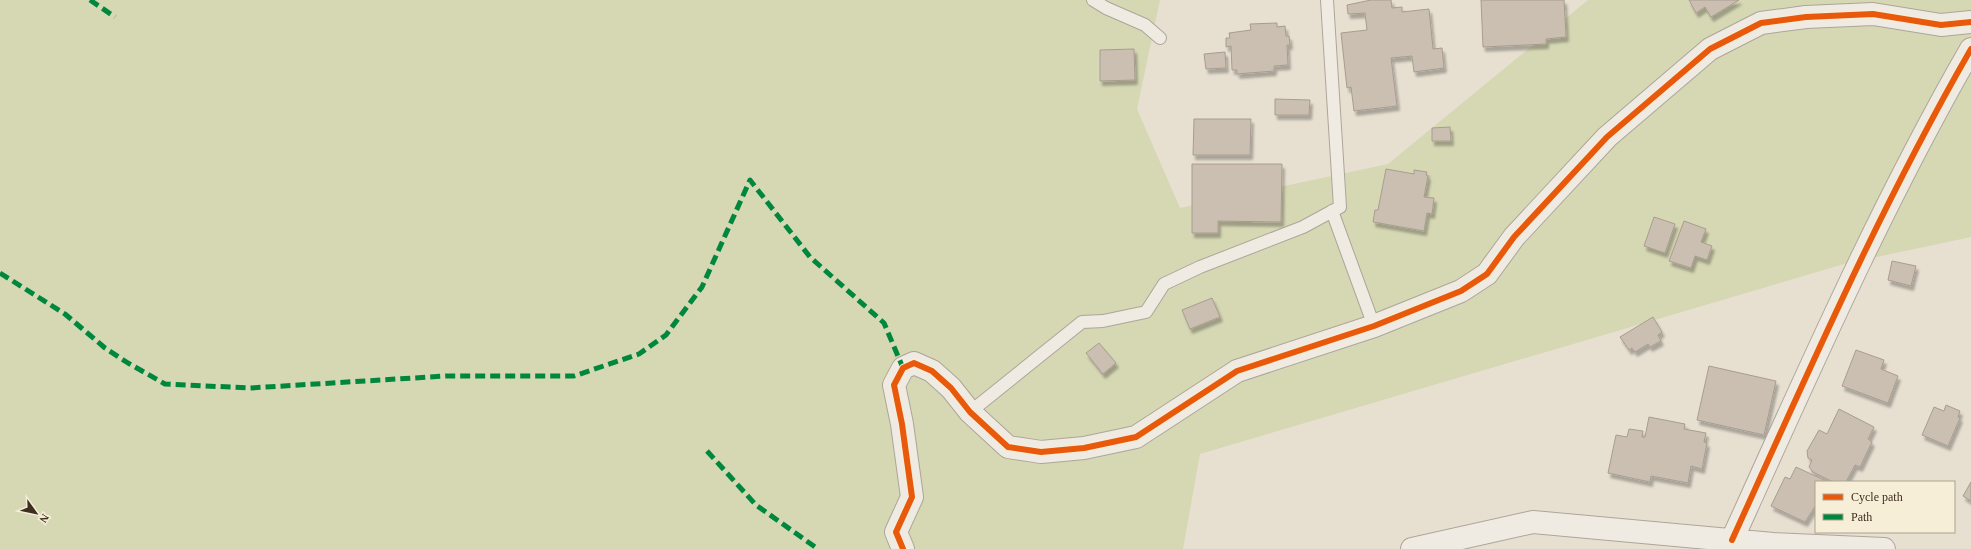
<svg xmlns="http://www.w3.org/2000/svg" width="1971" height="549" viewBox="0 0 1971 549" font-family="Georgia,serif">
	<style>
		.green { fill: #d6d7b3 }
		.building { fill: #cbbfb2; stroke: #a89c90; filter: url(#shadow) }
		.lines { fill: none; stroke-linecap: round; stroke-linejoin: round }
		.lane-casing { stroke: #ada599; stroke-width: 14 }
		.street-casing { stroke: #ada599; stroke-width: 24 }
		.lane { stroke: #efebe3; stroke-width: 12 }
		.street { stroke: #efebe3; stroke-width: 22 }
		.quiet { stroke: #00873e; stroke-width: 5; stroke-dasharray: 10 5; stroke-linecap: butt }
		.cycleway-casing { stroke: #f7eed8; stroke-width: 8 }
		.cycleway { stroke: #e8590c; stroke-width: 6 }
	</style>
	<defs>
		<filter id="shadow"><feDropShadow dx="2.5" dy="4.5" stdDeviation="1" flood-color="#0004"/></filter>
	</defs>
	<rect width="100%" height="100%" fill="#e7e0d1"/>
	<path class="green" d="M0,0H1160L1137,109L1180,208L1388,164L1588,0H1971V237L1844,264L1200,454L1183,549H0Z"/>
	<path class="building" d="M1371,0H1391L1392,8L1402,7V12L1429,9L1433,49L1442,48L1444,68L1414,72L1412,56L1391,58L1397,106L1354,111L1351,87L1347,88L1341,33L1367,30L1365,13L1348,14L1347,5Z
		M1481,0H1564L1566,37L1546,39V44L1483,47Z
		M1689,0H1739L1711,17L1705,7L1696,13Z
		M1277,23V27L1285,26L1286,36H1289L1290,45H1287L1288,65L1274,66V71L1237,74V70H1232L1231,46L1226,47V38H1230L1229,33L1251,30L1250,24Z
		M1134,49L1135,80L1100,81V50Z
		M1225,52L1226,68L1206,69L1204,54Z
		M1275,99L1310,100L1309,115H1275Z
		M1194,119H1251L1250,155H1193Z
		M1450,127L1451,141H1432V128Z
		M1192,164H1282L1281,222L1218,221V233H1192Z
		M1386,169L1414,174V170L1427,172L1426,175L1428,176L1424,197L1434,198L1432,214L1427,213L1424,231L1373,222L1375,210H1378Z
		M1654,217L1675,224L1665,253L1644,246Z
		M1684,221L1706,229L1701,242L1712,246L1707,260L1695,256L1691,268L1669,261Z
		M1892,261L1916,266L1911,286L1888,280Z
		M1212,298L1220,317L1190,329L1182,310Z
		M1653,317L1662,332L1658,335L1661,341L1650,347L1648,344L1635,352L1632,348L1629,350L1620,337Z
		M1099,343L1116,363L1103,374L1086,353Z
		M1856,350L1884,360L1881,369L1898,376L1888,403L1842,386Z
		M1709,366L1776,381L1764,435L1697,420Z
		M1946,405L1960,411L1958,417L1960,418L1948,446L1922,435L1934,407L1944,411Z
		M1839,409L1874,427L1868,439L1872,442L1860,467L1855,465L1846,482H1833L1813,472L1809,467L1812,460L1808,458L1807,451L1819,430L1827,434Z
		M1649,417L1685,424L1684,429L1706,433L1704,442L1707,443L1702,469L1691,466L1688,483L1651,476L1650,482L1608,473L1616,435L1627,437L1629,429L1643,431L1642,437H1645Z
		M1796,467L1824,480V482H1816V505L1805,522L1771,506L1785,477L1790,479Z
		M1971,482V501L1963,496Z"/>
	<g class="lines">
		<defs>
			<path id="lane" d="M1093,0L1106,8L1145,25L1160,38
				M1332,211L1374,326
				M970,412L1082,322L1103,321L1146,312L1164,284L1200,267L1303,227L1340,207L1327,0"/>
			<path id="street" d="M1732,540C1807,375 1880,207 1971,49
				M903,549L896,532L912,497L902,424L894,385L903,368L914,363L932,371L951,388L970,412L1008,447L1041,452L1084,448L1136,437L1237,371L1374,326L1461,291L1487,274L1514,237L1607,137L1710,49L1761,23L1806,17L1873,14L1941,25L1971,22
				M1412,549L1533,522L1773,544L1884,549"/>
		</defs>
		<use href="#lane" class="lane-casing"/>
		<use href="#street" class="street-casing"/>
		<use href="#lane" class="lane"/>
		<use href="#street" class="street"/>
		<path class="quiet" d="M90,0L115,17
			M0,273L65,314L105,348L128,363L165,384L250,388L446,376H574L639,354L666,335L702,287L750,180L810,257L884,323L903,368
			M707,451L756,505L818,549"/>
		<defs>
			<path id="cycleway" d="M1732,540C1807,375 1880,207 1971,49
				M903,549L896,532L912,497L902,424L894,385L903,368L914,363L932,371L951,388L970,412L1008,447L1041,452L1084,448L1136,437L1237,371L1374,326L1461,291L1487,274L1514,237L1607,137L1710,49L1761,23L1806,17L1873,14L1941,25L1971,22"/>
		</defs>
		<use href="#cycleway" class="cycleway-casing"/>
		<use href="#cycleway" class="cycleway"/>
	</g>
	<rect x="1815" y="481" width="140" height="52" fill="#f7eed8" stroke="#ada18e"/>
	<rect x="1823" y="494" width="20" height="6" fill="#e8590c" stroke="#ada18e"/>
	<text x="1851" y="501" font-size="12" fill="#3d2e20">Cycle path</text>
	<rect x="1823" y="514" width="20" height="6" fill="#00873e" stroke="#ada18e"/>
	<text x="1851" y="521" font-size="12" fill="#3d2e20">Path</text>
	<g transform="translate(36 513) rotate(123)" stroke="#f7eed8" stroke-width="3" paint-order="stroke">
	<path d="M0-3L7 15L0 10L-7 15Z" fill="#3d2e20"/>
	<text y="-6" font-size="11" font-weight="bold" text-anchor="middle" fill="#3d2e20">N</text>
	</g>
</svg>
